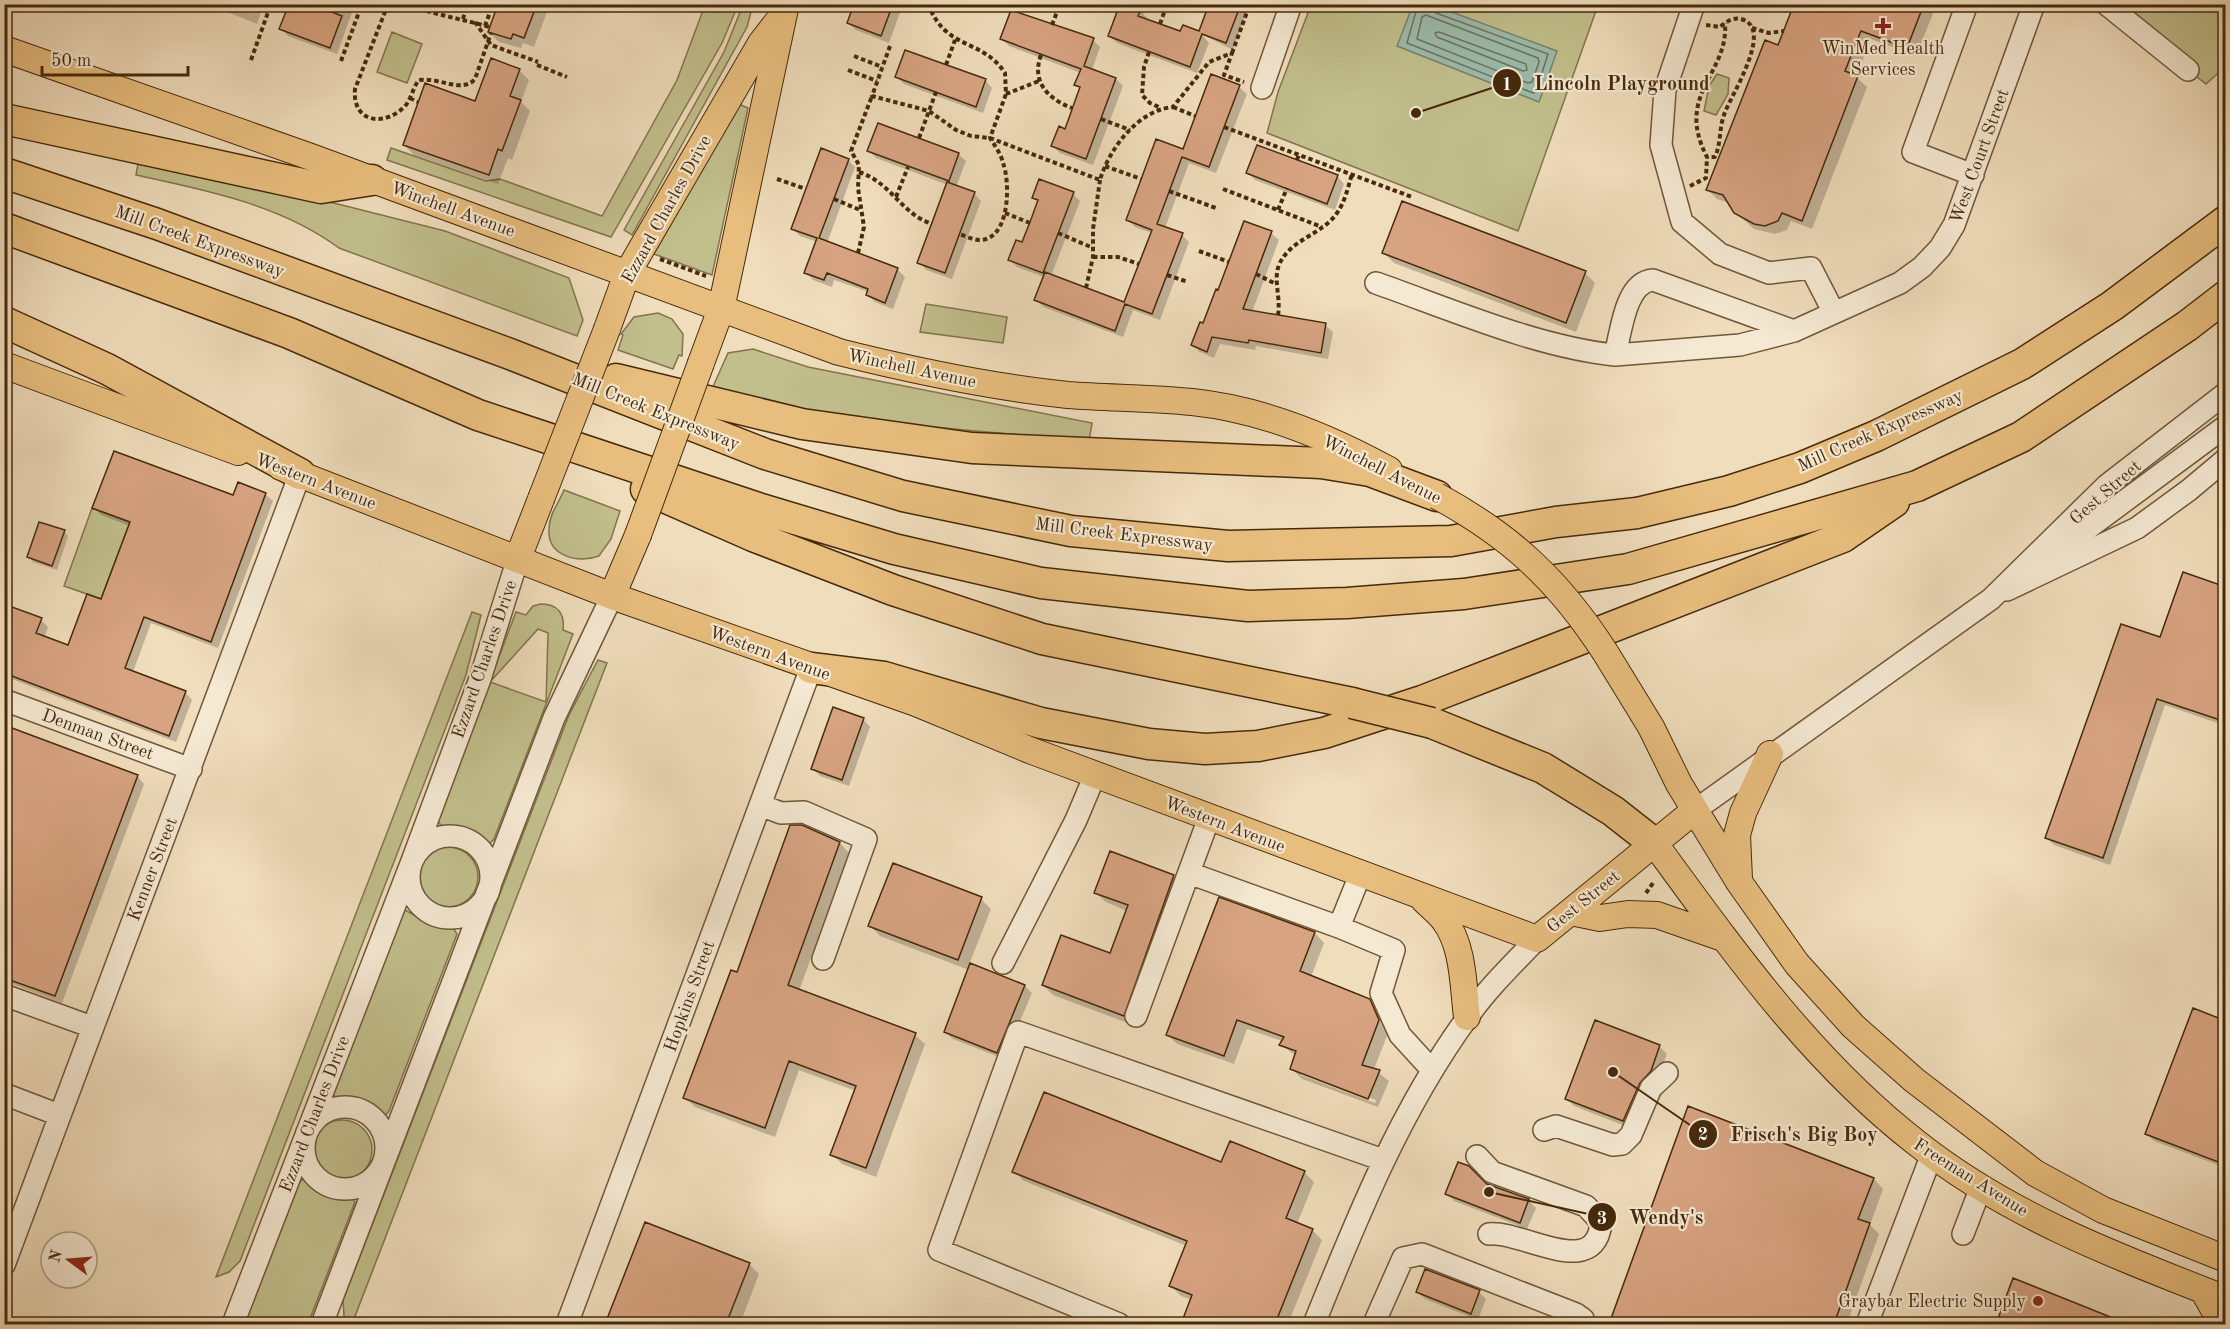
<svg xmlns="http://www.w3.org/2000/svg" width="2230" height="1329" viewBox="0 0 2230 1329" font-family="'Old Standard TT',serif">
	<style>
		.green { fill: #c1bf8c; stroke: #84744c; stroke-width: 1.5; fill-rule: evenodd }
		.water { fill: #9bbcad; stroke: #79826d; stroke-width: 1.5 }
		.shadow { fill: #0003; fill-rule: evenodd }
		.lines { fill: none; stroke-linecap: round; stroke-linejoin: round }
		.shore { stroke: #70735c; stroke-width: 1.5 }
		.building { fill: #d7a381; stroke: #462a0c; stroke-width: 1.5 }
		.minor-casing { stroke: #705738; stroke-width: 24 }
		.major-casing { stroke: #462a0c; stroke-width: 28 }
		.highway-casing { stroke: #462a0c; stroke-width: 33 }
		.path { stroke: #462a0c; stroke-width: 4; stroke-dasharray: 4.5 3; stroke-linecap: butt }
		.minor { stroke: #f5e9d3; stroke-width: 21 }
		.major { stroke: #e8be7e; stroke-width: 26 }
		.highway { stroke: #e8be7e; stroke-width: 30 }
		.major-bridge-casing { stroke: #462a0c; stroke-width: 28; stroke-linecap: butt }
		.highway-bridge-casing { stroke: #462a0c; stroke-width: 33; stroke-linecap: butt }
		.major-bridge { stroke: #e8be7e; stroke-width: 26 }
		.highway-bridge { stroke: #e8be7e; stroke-width: 30 }
		.poi-dot { fill: #8f2418; stroke: #f5e9d3; stroke-width: 2 }
		.labels { text-anchor: middle; stroke-width: 4.5; stroke-linejoin: round; paint-order: stroke }
		.poi-label { font-size: 18px; fill: #462a0c; stroke: #f5e9d3 }
		.street-label { font-size: 18px; fill: #462a0c; stroke: #f5e9d3 }
		.leader { fill: none; stroke: #462a0c; stroke-width: 2 }
		.callout-dot { fill: #462a0c; stroke: #f5e9d3; stroke-width: 2 }
		.mark-label { font-size: 18px; text-anchor: middle; font-weight: bold; fill: #fff }
		.callout-label { font-size: 20px; text-anchor: middle; font-weight: bold; fill: #462a0c; stroke: #f5e9d3; stroke-width: 4.5; stroke-linejoin: round; paint-order: stroke }
	</style>
	<rect width="100%" height="100%" fill="#f0ddbc"/>
	<filter id="stains"><feTurbulence type="fractalNoise" baseFrequency=".00333" numOctaves="4"/><feColorMatrix values="0 0 0 0 .2 0 0 0 0 .09 0 0 0 0 .02 0 0 0 .5 -.17"/></filter>
	<radialGradient id="worn" r=".72"><stop offset=".6" stop-color="#630" stop-opacity="0"/><stop offset="1" stop-color="#630" stop-opacity=".3"/></radialGradient>
	<path class="green" d="M705,5H738L722,43L611,237L387,160L391,148L486,181L500,179L602,216L677,80Z
		M743,5H753L747,27L632,235L624,230L724,52Z
		M1311,5H1598L1518,231L1267,133L1278,92Z
		M2106,5H2225V67L2206,84Z
		M392,32L422,44L407,83L377,72Z
		M1717,74L1729,78L1728,94L1716,115L1704,111L1709,86Z
		M739,104L748,108L712,275L654,254Z
		M138,164L310,197L445,231L569,278L583,320L577,336L339,248C281,205 206,190 136,175Z
		M926,304L1007,317L1003,343L920,332Z
		M658,313L672,319L683,334L682,356L679,355L673,369L618,350L623,335L621,334L634,317Z
		M753,349L808,367L1092,423L1089,441L855,420L712,389L728,353Z
		M564,490L620,511L611,539L599,556C578,564 547,556 549,529C549,514 559,503 564,490Z
		M92,508L130,522L101,599L64,586Z
		M541,604C558,604 565,614 563,630L573,634L494,839L489,844L465,831L442,827L437,820L516,612L526,615L533,606ZM538,629L548,633L546,702L490,682Z
		M472,612L481,615L466,675L240,1261L229,1272L216,1277Z
		M598,660L607,663L352,1324H348L344,1316L343,1300L569,715Z
		M418 877a30 30 0 1 1 60 0a30 30 0 1 1-60 0Z
		M405,910L429,923L452,926L457,934L389,1111L384,1117L360,1104L337,1100L332,1093L402,912Z
		M312 1150a30 30 0 1 1 60 0a30 30 0 1 1-60 0Z
		M305,1178L320,1190L349,1195L355,1202L308,1324H243L297,1184Z"/>
	<path class="water" d="M1430,4L1557,51L1539,102L1397,46L1413,5Z"/>
	<path class="shadow" d="M207,4H264L257,24Z
		M309,4H355L337,54L288,36L281,28Z
		M419,4H438L436,10Z
		M499,4H550L534,47L523,43L521,48L499,42L489,32Z
		M863,4H903L889,43L856,30L848,23Z
		M1114,4H1134L1133,8L1140,10L1147,18L1146,20L1181,33H1200L1210,4H1250L1233,50L1201,34L1209,43L1197,73L1117,43L1109,36L1121,7Z
		M1785,4H1927L1934,11L1916,56L1871,39L1856,77L1867,87L1812,229L1791,221L1787,230L1775,234L1754,229L1735,212L1730,203L1717,199L1708,190L1779,47L1793,10Z
		M1002,39L1093,40L1100,47L1092,70L1116,79L1123,86L1093,165L1060,153L1053,146L1066,131L1081,89L1076,85L1081,73L1009,46Z
		M519,70L529,80L521,102L530,111L512,160L508,158L498,184L414,155L404,145L476,103Z
		M897,77L985,80L992,88L983,113L904,84Z
		M1239,87L1247,94L1216,173L1189,163L1165,228L1182,235L1189,242L1160,320L1133,310L1123,337L1043,307L1036,299L1044,277L1017,267L1010,260L1023,244L1039,203L1034,198L1073,194L1080,201L1051,276L1125,304L1152,233L1135,227L1127,219Z
		M869,151L958,154L966,161L956,187L974,193L981,201L952,279L926,270L919,262L948,185L876,158Z
		M848,160L855,167L827,243L898,270L905,277L893,309L875,302L868,295L869,292L834,280L832,287L813,280L806,272L817,242L800,236L793,229Z
		M1248,173L1337,176L1344,184L1335,210L1255,180Z
		M1245,223L1271,233L1279,240L1252,312L1325,325L1333,332L1328,359L1256,346L1255,350L1220,344L1214,358L1200,352L1193,345L1219,292Z
		M1384,253L1585,273L1595,283L1576,332L1394,263Z
		M265,494L273,501L218,648L151,623L133,672L185,692L192,700L176,742L4,676V606L41,620L48,627L44,638L69,647L102,601L130,526L101,515L94,508Z
		M64,532L68,536L57,570L33,562L29,557Z
		M2226,588V726L2165,705L2110,865L2054,845L2047,838L2161,639Z
		M863,719L870,727L849,786L820,776L812,768Z
		M4,727L137,776L144,784L62,1003L4,981Z
		M840,843L849,853L799,991L915,1035L925,1044L876,1177L842,1164L832,1154L856,1091L799,1070L775,1137L695,1107L685,1097L738,974Z
		M1111,853L1173,877L1183,886L1133,1025L1053,995L1043,985L1111,955L1127,911L1106,902L1096,893Z
		M981,899L991,909L969,965L1025,986L1032,993L1004,1059L953,1039L945,1032L969,970L880,936L870,926Z
		M1220,899L1315,933L1324,943L1311,977L1369,1000L1379,1011L1389,1031L1374,1069L1389,1081L1378,1107L1302,1079L1292,1069L1296,1056L1280,1044L1282,1041L1247,1029L1234,1064L1177,1044L1167,1034ZM1301,1072L1376,1100L1375,1103L1301,1075Z
		M1596,1022L1660,1047L1667,1054L1658,1078L1630,1128L1574,1106L1567,1099Z
		M2226,1023V1168L2154,1141L2147,1134Z
		M1689,1108L1874,1179L1883,1189L1870,1225L1879,1234L1847,1324H1611Z
		M1222,1164L1304,1172L1314,1182L1297,1224L1312,1230L1322,1240L1288,1324H1182L1192,1300L1181,1296L1171,1286L1187,1246L1024,1181L1014,1171Z
		M1486,1185L1528,1200L1536,1208L1527,1229L1454,1201L1447,1193Z
		M645,1224L749,1264L759,1274L740,1324H606Z
		M2014,1280L2125,1324H1998Z
		M1417,1291L1479,1292L1486,1299L1478,1320L1425,1299Z"/>
	<g class="lines">
		<path class="shore" d="M1418,4L1407,43L1533,93L1536,92L1548,54L1436,13L1431,4
			M1426,15L1538,58L1539,62L1532,82L1528,83L1417,39L1422,17Z
			M1439,32L1526,64L1527,70L1523,71L1437,37L1435,33Z"/>
	</g>
	<path class="building" d="M289,4H311L342,16L330,48L279,29Z
		M498,4H537L524,38L513,34L511,39L488,32Z
		M854,4H893L881,36L847,23Z
		M1120,4L1141,9L1138,16L1180,31L1183,25L1199,31L1209,4H1241L1226,43L1202,34L1190,67L1108,36Z
		M1794,4H1924L1907,48L1861,31L1845,71L1858,76L1802,221L1782,213L1778,221L1765,226L1754,224L1734,213L1723,195L1706,190L1765,40L1778,45Z
		M1011,10L1094,38L1084,66L1116,78L1086,159L1051,146L1059,126L1065,129L1080,87L1074,85L1081,69L1000,39Z
		M905,50L986,79L976,107L895,77Z
		M491,58L520,69L510,96L521,100L502,151L498,149L489,175L403,145L425,83L475,101Z
		M1211,74L1240,85L1209,167L1182,157L1157,224L1183,233L1152,314L1125,304L1115,331L1034,300L1045,272L1124,302L1152,230L1126,220L1156,139L1183,149Z
		M878,123L959,153L949,181L867,151Z
		M1257,145L1338,175L1327,204L1246,173Z
		M821,148L849,159L819,238L898,268L885,303L866,295L868,289L827,273L824,280L804,273L817,238L791,229Z
		M1039,179L1074,192L1043,273L1008,260L1016,240L1022,242L1030,222L1038,200L1032,198Z
		M947,182L975,192L945,273L917,263Z
		M1402,201L1586,271L1566,323L1382,253Z
		M1244,221L1272,231L1243,309L1326,323L1321,353L1249,340L1248,343L1212,337L1207,352L1191,345L1200,322L1203,323L1216,289L1218,290Z
		M114,451L233,495L238,482L266,493L211,642L144,617L125,668L186,691L169,736L4,673V604L42,618L36,633L68,645L87,594L101,599L130,522L92,508Z
		M39,522L65,530L52,566L27,557Z
		M2183,572L2226,587V722L2157,699L2103,858L2045,838L2121,624L2160,637Z
		M833,707L864,718L842,780L811,769Z
		M4,725L138,775L55,996L4,978Z
		M790,825H802L840,842L788,985L916,1033L866,1168L830,1155L856,1086L789,1061L765,1128L683,1098L731,970L737,972Z
		M1110,851L1174,875L1124,1016L1042,985L1061,935L1110,953L1128,905L1094,893Z
		M893,863L982,897L958,960L868,926Z
		M1219,897L1315,932L1300,971L1370,999L1379,1020L1362,1065L1380,1070L1368,1099L1290,1069L1296,1051L1279,1045L1284,1037L1237,1020L1224,1056L1166,1035Z
		M970,963L1025,985L997,1053L944,1032Z
		M2193,1008L2226,1021V1165L2145,1134Z
		M1595,1020L1660,1045L1651,1071L1640,1083L1623,1121L1565,1099Z
		M1044,1092L1221,1162L1230,1141L1305,1171L1286,1218L1313,1229L1275,1324H1181L1192,1295L1169,1286L1187,1241L1012,1172Z
		M1688,1106L1874,1178L1858,1219L1870,1223L1834,1324H1609Z
		M1458,1162L1469,1166L1487,1184L1529,1199L1520,1223L1445,1194Z
		M645,1222L750,1263L726,1324H605Z
		M1425,1269L1480,1290L1471,1314L1416,1292Z
		M2013,1278L2128,1324H1996Z"/>
	<g class="lines">
		<defs>
			<path id="minor" d="M1694,4L1665,90L1661,145L1682,222L1720,254L1769,273L1811,268L1834,313
				M1967,4L1913,152L1973,175
				M2106,4L2188,70
				M1262,88L1291,4
				M1376,283C1450,309 1537,347 1615,355
				M1794,331L1653,280C1625,282 1621,333 1615,355L1740,345L1794,331L1900,283L1922,267L1940,248L1954,225L2034,4
				M2045,560L2226,426
				M2007,590L2137,528L2189,490L2226,459
				M4,700L191,769
				M760,805L781,813L804,812L866,839L823,959
				M1694,811L1991,599L2107,485L2226,393
				M409 877a41 41 0 1 1 82 0a41 41 0 1 1-82 0Z
				M1189,873L1339,927L1394,950L1381,993L1400,1035L1432,1070
				M1339,927L1360,875
				M1003,963L1076,820L1095,775
				M4,995L92,1027
				M1136,1016L1209,818
				M4,1094L59,1115
				M304 1148a41 41 0 1 1 82 0a41 41 0 1 1-82 0Z
				M1544,1130L1556,1126L1613,1145L1622,1144L1631,1135L1651,1088L1667,1073
				M1477,1156L1492,1172L1586,1206L1601,1222C1596,1282 1522,1230 1489,1234
				M1963,1234L1981,1187
				M4,1265L300,474
				M1376,1319L1403,1258L1422,1254L1576,1314L1583,1319L1585,1324
				M233,1324L412,861L480,679L518,558
				M322,1324L554,718L612,596
				M567,1324L811,668
				M1119,1324L939,1250L1018,1032L1383,1160
				M1314,1324C1357,1218 1399,1112 1467,1018C1487,989 1513,964 1537,939
				M1867,1324L1932,1154"/>
			<path id="major" d="M4,49L311,157L839,352C915,371 991,387 1068,395C1109,398 1151,398 1192,402C1261,409 1329,437 1389,470
				M607,329L627,274L639,253L761,43L782,16
				M701,363L721,309L786,4
				M4,365L238,452
				M281,467L612,596L916,703L1032,751L1537,939L1694,811
				M518,558L541,499
				M612,596L638,535
				M1605,652L1651,727L1679,784L1739,882L1797,964L1853,1026L1914,1080L2035,1173L2103,1210L2226,1259
				M1655,844C1734,952 1812,1062 1918,1144C2009,1216 2118,1257 2226,1299
				M1739,879L1737,835L1743,813L1770,754
				M1424,900C1431,907 1439,913 1444,920C1464,946 1463,986 1467,1017
				M1571,912L1600,918L1628,914L1657,915L1723,938
				M2203,1290L2222,1324"/>
			<path id="highway" d="M4,119L321,188L372,180
				M4,173L157,224L510,354L765,454L903,496L1071,531L1228,546L1451,541L1556,522L1637,513L1729,491L1800,468L1876,436L2022,364L2112,306L2226,221
				M4,228L289,333L478,415L758,508L894,549L1041,583L1248,606L1347,603L1464,594L1628,569L1917,486L2021,437L2187,326L2226,296
				M4,322L107,369L300,474
				M616,379L802,424L972,448L1321,463L1370,471L1437,496
				M646,489L753,536L893,590L1042,639L1352,703
				M811,668L884,677L1041,723L1149,744L1205,749L1258,746L1324,733L1422,701L1843,537L1894,502
				M1432,723L1543,768L1613,811L1655,844"/>
		</defs>
		<use href="#minor" class="minor-casing"/>
		<use href="#major" class="major-casing"/>
		<use href="#highway" class="highway-casing"/>
		<path class="path" d="M388,4L355,89C352,124 386,127 406,105C412,97 413,87 419,80C440,77 462,94 475,79L491,33
			M405,4C433,14 461,19 490,27
			M920,4L929,8L946,4
			M928,4C947,52 981,37 1005,73L1006,94L990,138C995,146 1001,154 1003,163C1010,181 1010,232 986,239C977,242 968,237 959,234
			M1158,4C1166,11 1177,13 1185,4
			M463,19L467,4
			M475,22L491,45L538,62
			M1160,24L1165,10
			M1052,25L1060,4
			M1706,25L1720,27C1726,22 1733,17 1741,19C1776,28 1729,98 1724,115C1719,129 1721,144 1715,157H1707C1674,94 1729,74 1725,23
			M485,26L493,4
			M1752,28L1769,33L1784,31
			M890,46L872,96L929,111L956,130L971,136L990,138L1100,180C1109,149 1138,110 1173,107L1209,62L1232,53L1224,75L1244,82
			M1149,52L1144,67L1142,95L1150,103L1161,108
			M1232,53L1250,4
			M1041,55C1031,82 1048,99 1072,108
			M854,56L882,67
			M251,60L271,4
			M341,61L362,4
			M537,65L567,77
			M946,65L955,40
			M848,70L877,81
			M1006,94L1039,81
			M410,98L418,102
			M1173,107L1195,116
			M1101,119L1130,130
			M1224,127L1412,197
			M919,138L936,92
			M1297,160L1299,154
			M1105,166L1141,179
			M859,172C892,183 900,213 932,224
			M777,179L806,189
			M1690,186L1706,178L1707,157
			M1223,189L1322,227
			M1169,191L1216,208
			M896,197L908,167
			M834,199L860,210
			M1278,210L1287,188
			M1005,213L1030,223
			M1058,233L1091,247
			M1199,251L1229,262
			M858,253L864,227L858,188L859,165L851,151L872,96
			M1093,257H1118L1139,264
			M660,259L706,276
			M1256,274L1276,284
			M1167,275L1188,282
			M1086,288L1093,257V229L1100,180
			M1278,315C1281,298 1273,280 1279,265C1290,239 1322,235 1337,213C1345,202 1348,187 1352,174
			M1646,893L1653,883"/>
		<use href="#minor" class="minor"/>
		<use href="#major" class="major"/>
		<use href="#highway" class="highway"/>
		<defs>
			<path id="major-bridge" d="M1437,496C1511,536 1559,581 1605,652
				M541,499L607,329
				M638,535L701,363"/>
			<path id="highway-bridge" d="M1352,703L1432,723"/>
		</defs>
		<use href="#major-bridge" class="major-bridge-casing"/>
		<use href="#highway-bridge" class="highway-bridge-casing"/>
		<use href="#major-bridge" class="major-bridge"/>
		<use href="#highway-bridge" class="highway-bridge"/>
	</g>
	<g class="poi-dot">
		<path d="M1880 17h6v6h6v6h-6v6h-6v-6h-6v-6h6z"/>
		<circle cx="2038" cy="1301" r="6"/>
	</g>
	<g class="labels">
		<g class="poi-label">
			<text x="1883" y="54">WinMed Health<tspan x="1883" dy="21">Services</tspan></text>
			<text x="2026" y="1307" text-anchor="end">Graybar Electric Supply</text>
		</g>
		<g class="street-label">
			<text transform="translate(1979 156) rotate(-70)" y="6">West Court Street</text>
			<text transform="translate(453 209) rotate(20)" y="6">Winchell Avenue</text>
			<text transform="translate(666 209) rotate(-61)" y="6">Ezzard Charles Drive</text>
			<text transform="translate(200 241) rotate(20)" y="6">Mill Creek Expressway</text>
			<text transform="translate(912 368) rotate(12)" y="6">Winchell Avenue</text>
			<text transform="translate(656 411) rotate(22)" y="6">Mill Creek Expressway</text>
			<text transform="translate(1880 430) rotate(-24)" y="6">Mill Creek Expressway</text>
			<text transform="translate(1382 469) rotate(27)" y="6">Winchell Avenue</text>
			<text transform="translate(316 481) rotate(21)" y="6">Western Avenue</text>
			<text transform="translate(2105 492) rotate(-41)" y="6">Gest Street</text>
			<text transform="translate(1124 534) rotate(7)" y="6">Mill Creek Expressway</text>
			<text transform="translate(770 653) rotate(20)" y="6">Western Avenue</text>
			<text transform="translate(484 659) rotate(-71)" y="6">Ezzard Charles Drive</text>
			<text transform="translate(98 734) rotate(20)" y="6">Denman Street</text>
			<text transform="translate(1225 824) rotate(21)" y="6">Western Avenue</text>
			<text transform="translate(152 869) rotate(-69)" y="6">Kenner Street</text>
			<text transform="translate(1583 901) rotate(-39)" y="6">Gest Street</text>
			<text transform="translate(689 996) rotate(-70)" y="6">Hopkins Street</text>
			<text transform="translate(314 1114) rotate(-69)" y="6">Ezzard Charles Drive</text>
			<text transform="translate(1971 1177) rotate(32)" y="6">Freeman Avenue</text>
		</g>
	</g>
	<path class="leader" d="M1416 113L1507 83M1613 1072L1703 1134M1489 1192L1602 1217"/>
	<g class="callout-dot">
		<circle cx="1416" cy="113" r="6"/>
		<circle cx="1613" cy="1072" r="6"/>
		<circle cx="1489" cy="1192" r="6"/>
		<circle cx="1507" cy="83" r="15"/>
		<circle cx="1703" cy="1134" r="15"/>
		<circle cx="1602" cy="1217" r="15"/>
	</g>
	<g class="mark-label">
		<text x="1507" y="90">1</text>
		<text x="1703" y="1140">2</text>
		<text x="1602" y="1224">3</text>
	</g>
	<g class="callout-label">
		<text x="1622" y="90">Lincoln Playground</text>
		<text x="1804" y="1141">Frisch's Big Boy</text>
		<text x="1666" y="1224">Wendy's</text>
	</g>
	<rect width="2230" height="1329" fill="none" stroke="#f0ddbc" stroke-width="24"/>
	<rect x="6" y="6" width="2218" height="1317" fill="none" stroke="#462a0c" stroke-width="3"/>
	<rect x="12" y="12" width="2206" height="1305" fill="none" stroke="#462a0c" stroke-width="1.5"/>
	<g transform="translate(69 1260) rotate(286)"><circle r="28" fill="#f5e9d3" stroke="#af9d83" stroke-width="1.5"/>
	<path d="M0-4.5L10 22L0 15L-10 22Z" fill="#8f2418"/>
	<text y="-9" font-size="16" font-weight="bold" text-anchor="middle" fill="#462a0c">N</text>
	</g>
	<path d="M42 66v9h146v-9" fill="none" stroke="#462a0c" stroke-width="3"/>
	<text x="51" y="66" font-size="18" fill="#462a0c" stroke="#f5e9d3" stroke-width="4.5" paint-order="stroke">50 m</text>
	<rect width="100%" height="100%" filter="url(#stains)"/>
	<rect width="100%" height="100%" fill="url(#worn)"/>
</svg>
